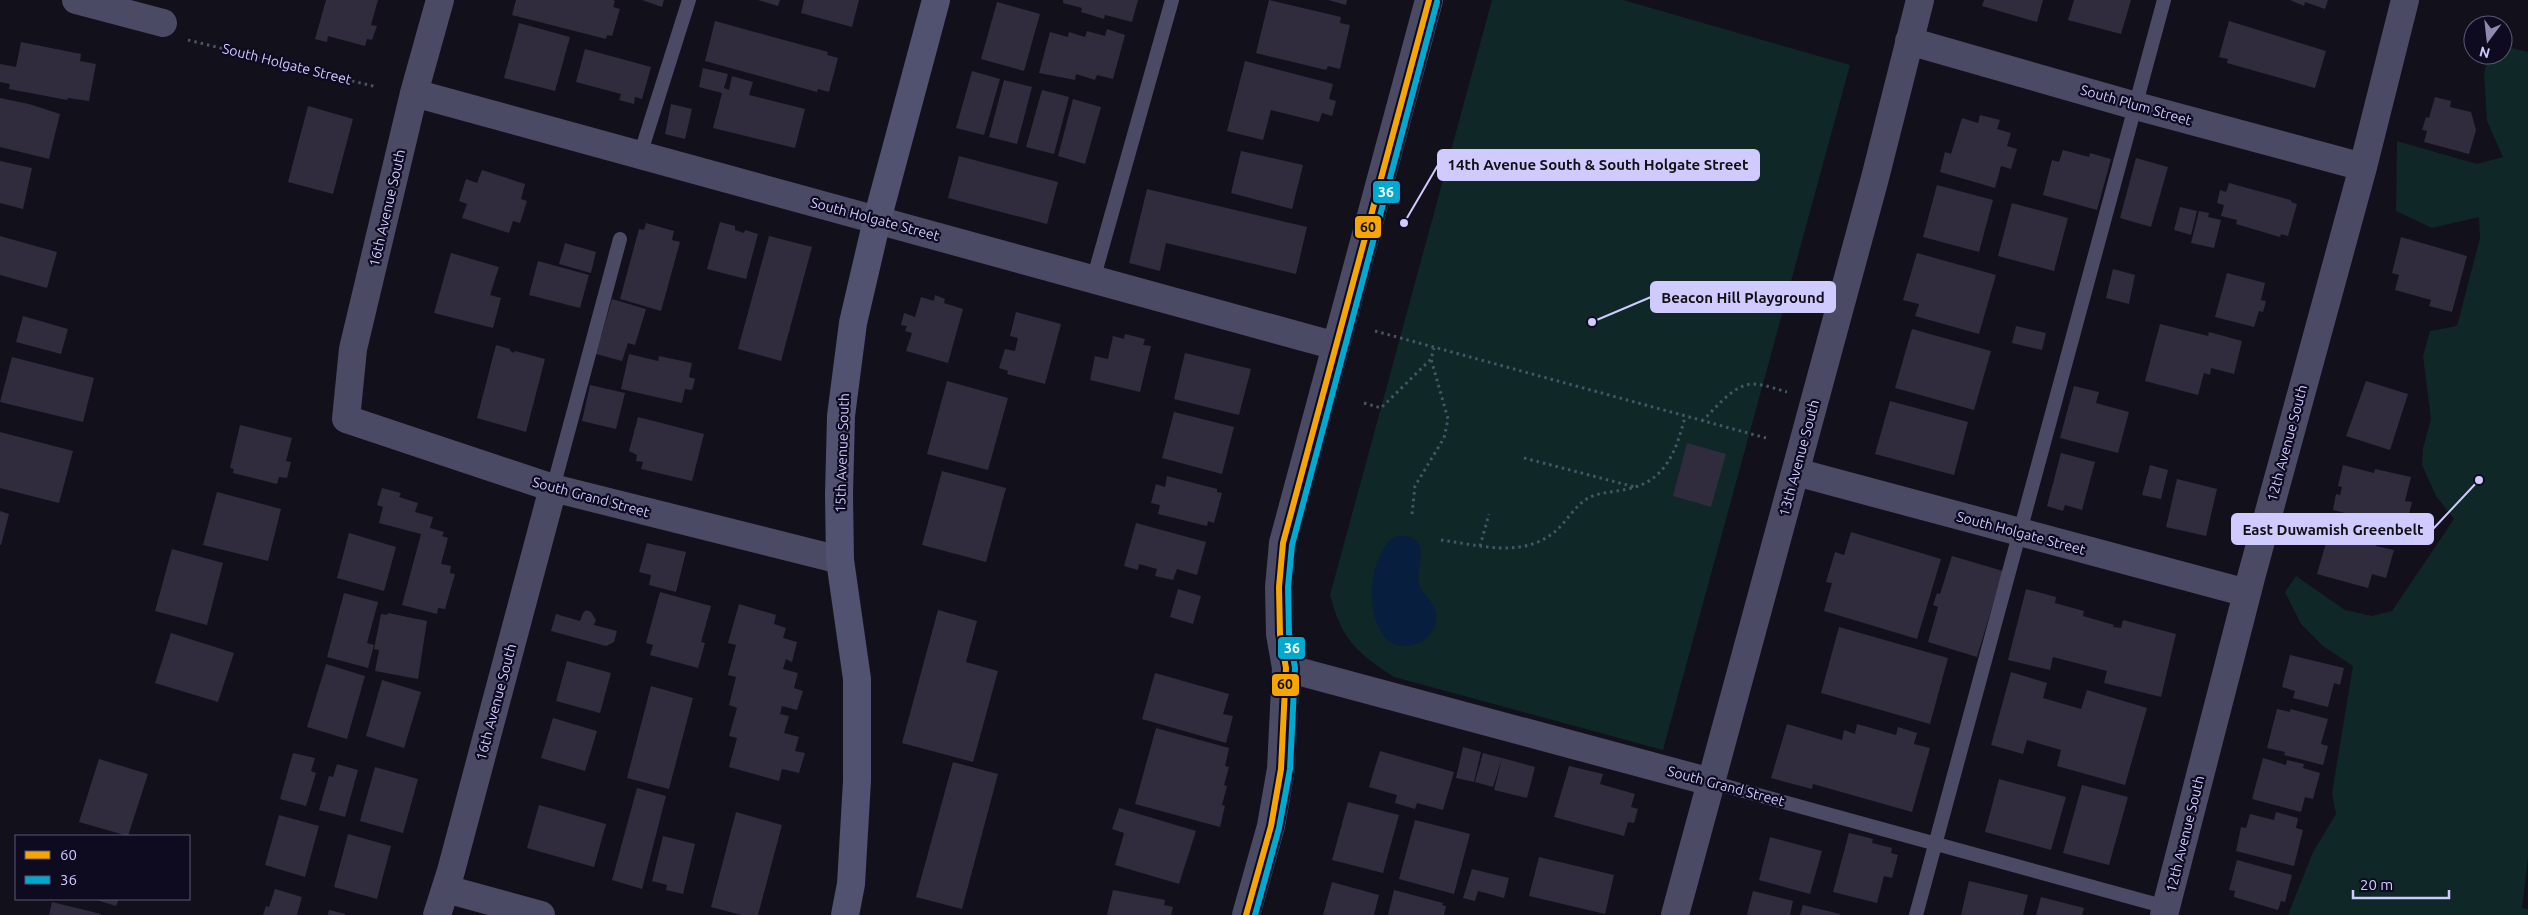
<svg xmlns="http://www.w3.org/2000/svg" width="2528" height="915" viewBox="0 0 2528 915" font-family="Ubuntu,sans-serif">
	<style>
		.green { fill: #0f2727 }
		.water { fill: #081e3f }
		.building { fill: #302c3e }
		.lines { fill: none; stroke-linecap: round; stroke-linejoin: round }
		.path { stroke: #455765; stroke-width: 3; stroke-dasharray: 2.5 4; stroke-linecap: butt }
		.service { stroke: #4b4a65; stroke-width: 14 }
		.minor { stroke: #4b4a65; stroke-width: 28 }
		.tertiary { stroke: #4b4a65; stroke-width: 28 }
		.secondary { stroke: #515170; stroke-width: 28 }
		.bus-1-casing { stroke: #0e0b20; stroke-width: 10 }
		.bus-2-casing { stroke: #0e0b20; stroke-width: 10 }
		.bus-1 { stroke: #f7a600; stroke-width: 6 }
		.bus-2 { stroke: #00a9ce; stroke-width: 6 }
		.labels { text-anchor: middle; stroke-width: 4.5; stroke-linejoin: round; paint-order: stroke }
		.street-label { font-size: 14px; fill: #cfcaff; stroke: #0e0b20 }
		.leader { fill: none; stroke: #cfcaff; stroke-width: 2 }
		.callout-dot { fill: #cfcaff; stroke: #0e0b20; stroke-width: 2 }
		.callout { fill: #cfcaff; stroke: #cfcaff; stroke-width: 2 }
		.callout-label { font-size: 15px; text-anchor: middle; font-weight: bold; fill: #111 }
		.line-badge { stroke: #0e0b20; stroke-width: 2 }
		.badge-label { font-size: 14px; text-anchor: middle; font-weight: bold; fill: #fff }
		.pale-badge-label { font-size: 14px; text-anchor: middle; font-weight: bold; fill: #111 }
	</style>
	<rect width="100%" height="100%" fill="#12101b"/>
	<path class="green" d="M1492,0H1623L1850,65L1663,750L1394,677C1356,652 1342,640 1330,595Z
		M2503,46L2528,52V858L2522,908L2528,909V915H2288L2313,852L2336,814L2332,793L2353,666L2323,646L2301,624L2285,592L2296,576L2345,610L2372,616L2392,611L2454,519L2436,496L2422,465L2423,448L2431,419L2423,356L2430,331L2457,326L2480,238L2479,217L2432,228L2396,211L2397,141L2477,164L2503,157L2487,121L2484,73L2489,55H2503Z"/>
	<path class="water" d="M1397,536C1435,535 1415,564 1419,584C1422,595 1434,600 1436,613C1440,641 1401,658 1384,636C1365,612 1368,551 1397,536Z"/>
	<path class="building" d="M326,0H378L371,25L377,26L372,40L367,39L365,46L328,36L327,42L315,39Z
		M516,0H613L615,1L613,7L620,9L612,36L607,35L606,39L512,15Z
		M642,0H664L662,7Z
		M758,0H780L778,6Z
		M804,0H859L852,27L801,13Z
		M1063,0H1138L1132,22L1105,15L1104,19L1081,12L1082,8L1063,3Z
		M1269,0L1341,17L1340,23L1350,25L1340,69L1328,66L1326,70L1256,53Z
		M1328,0H1347L1346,5Z
		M1984,0H2043L2037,22L1982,6Z
		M2074,0H2131L2121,34L2068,20Z
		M2290,0H2328L2325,9L2305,2L2304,6Z
		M997,2L1040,14L1024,71L981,59Z
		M715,21L828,52L827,55L838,58L829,92L818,89L817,92L705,61Z
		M2229,21L2326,51L2315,88L2227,63L2228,59L2219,57Z
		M519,23L570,37L555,91L504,78Z
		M1107,29L1125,35L1113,79L1097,75L1095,80L1076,74L1075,80L1039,73L1050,32L1068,37L1069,32L1085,37L1087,31L1105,36Z
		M21,42L81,54L80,61L96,64L89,101L68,98L67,100L9,89L10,84L0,82V64L16,67Z
		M585,49L651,67L642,99L635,97L634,104L619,100L621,94L576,82Z
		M1245,61L1333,84L1329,99L1336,101L1332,116L1322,113L1319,122L1271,110L1263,140L1227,131Z
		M703,68L728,74L724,88L729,90L732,76L753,82L749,95L805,109L795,148L713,128L722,93L699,87Z
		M972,71L1000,79L984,135L956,128Z
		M1004,80L1032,87L1017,144L989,137Z
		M1042,90L1069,97L1054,154L1026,147Z
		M2435,97L2451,101L2450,107L2471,112L2476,130L2469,154L2424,142L2427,131L2422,130L2426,117L2429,118Z
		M0,98L29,104L60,114L49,159L0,147Z
		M1073,99L1101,107L1085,164L1058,156Z
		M671,104L692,109L685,139L665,134Z
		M308,106L353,119L333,194L288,182Z
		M1980,115L2000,120L1997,129L2011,133L2007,146L2017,149L2011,169L2001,166L1995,188L1940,172L1945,152L1951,154L1962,118L1978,123Z
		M2063,150L2089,157L2090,153L2111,159L2097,210L2043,195L2052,160L2059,162Z
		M1241,151L1303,165L1292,209L1231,193Z
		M959,156L1058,182L1047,224L948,198Z
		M2136,158L2168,167L2151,227L2120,218Z
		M0,161L32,168L23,209L0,203Z
		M482,170L525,184L521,199L527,201L520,223L513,221L509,233L462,218L467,204L459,201L466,179L477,183Z
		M2229,183L2291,200V202L2297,204L2288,236L2281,234L2280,237L2236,224L2237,220L2221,216L2224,205L2217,203L2220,190L2226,192Z
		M1937,185L1993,200L1979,252L1923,237Z
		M1147,189L1307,227L1296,274L1166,243L1160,271L1129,263Z
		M2012,203L2068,218L2054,271L1998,256Z
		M2180,207L2197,211L2191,235L2174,230Z
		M2199,211L2209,213L2208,217L2221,220L2214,248L2191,243Z
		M720,222L735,226V230L744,233L745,230L758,234L746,279L707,269Z
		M646,223L674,231L672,240L680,242L661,311L620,299L639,229L644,230Z
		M0,236L57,252L47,288L0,275Z
		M769,236L812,247L781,361L738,349Z
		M2401,237L2467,256L2452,312L2429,306L2431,300L2395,290L2399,275L2392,273Z
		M565,243L596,252L591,273L559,264Z
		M451,253L499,267L490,295L501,298L493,328L434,313Z
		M1917,253L1996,275L1979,334L1915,316L1919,304L1903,300Z
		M538,261L589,275L580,308L529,295Z
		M2113,269L2135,275L2129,304L2106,298Z
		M2227,273L2265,283L2261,300L2266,301L2263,312L2259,311L2254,327L2215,317Z
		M935,295L945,299L944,303L963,309L948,363L906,351L912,333L905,331L907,326L901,325L904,313L915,317L921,297L934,301Z
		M612,299L646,309L635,345L628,343L622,361L596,354Z
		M1016,312L1061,324L1045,384L1007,374L1008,371L999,368L1005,349L1015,351L1018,338L1010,336Z
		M23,316L68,329L61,354L16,342Z
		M2160,324L2208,336L2209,332L2242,341L2234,374L2211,368L2210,375L2204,373L2198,395L2145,381Z
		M2016,326L2046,333L2042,350L2012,343Z
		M1912,329L1991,351L1974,410L1895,388Z
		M1125,334L1145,339L1143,345L1151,346L1140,392L1090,380L1095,356L1108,359L1113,336L1124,339Z
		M496,345L510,349V351L514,353L515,351L545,359L526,432L477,418Z
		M1185,353L1251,369L1239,415L1174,399Z
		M629,354L658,361L659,356L692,363L689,377L695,379L692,390L685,389L682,403L621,389Z
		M12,357L94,378L83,422L0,402Z
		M947,381L1008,398L988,470L927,454Z
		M2366,381L2408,394L2390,450L2346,436Z
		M590,385L625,393L616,429L582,421Z
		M2074,386L2099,392L2096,403L2129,412L2118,453L2060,438Z
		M1890,401L1968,422L1954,475L1875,454Z
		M1174,412L1234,427L1222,474L1162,458Z
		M638,417L704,434L692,481L641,469L643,462L636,461L637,455L629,451Z
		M240,425L292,438L286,461L291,462L287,478L279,477L277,484L233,473L234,469L230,468Z
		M0,432L73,451L59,503L0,488Z
		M1687,443L1726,454L1711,507L1673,496Z
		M2061,453L2095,462L2082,510L2065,505L2063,511L2047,506Z
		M2150,465L2168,470L2161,499L2142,495Z
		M2343,465L2374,473L2375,469L2411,477L2405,501L2412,502L2406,528L2333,510L2336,494L2340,495L2342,487L2338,486Z
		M942,471L1006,488L986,562L922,545Z
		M1167,476L1217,489V492L1222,493L1214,523L1208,521L1207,526L1158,514L1160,505L1151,503L1156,484L1165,487Z
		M2177,479L2217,489L2206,536L2166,527Z
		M382,488L401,493L399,497L418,503L415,512L433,517L430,528L444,532L442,536L448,538L441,564L451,566L450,573L455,574L445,609L438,608L437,614L402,605L421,534L379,523L383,507L377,505Z
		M217,492L281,509L268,561L203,545Z
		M0,511L9,514L1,545H0Z
		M2328,519L2380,533L2376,546L2394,550L2386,578L2372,574L2368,588L2317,574L2326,543L2321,542Z
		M1136,523L1206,542L1197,575L1177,569L1173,580L1155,576L1157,569L1139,564L1138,570L1124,566Z
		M1851,532L1941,559L1917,639L1824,611L1832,583L1826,582L1835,552L1844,555Z
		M349,533L396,547L384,591L337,578Z
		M647,543L686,552L676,592L649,585L651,575L639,572Z
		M172,549L223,563L207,625L155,611Z
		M1952,556L2003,571L1977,657L1928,642L1938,607L1933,605L1937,593L1940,594Z
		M1178,589L1201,596L1193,624L1170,617Z
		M2026,589L2056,597L2055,603L2084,611L2083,616L2114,625L2113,627L2121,628L2123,620L2176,634L2161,697L2104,683L2107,671L2053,657L2050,670L2008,660Z
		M660,592L711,606L701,642L705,643L698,668L650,655L653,645L646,643Z
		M344,593L378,602L367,643L374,645L368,668L327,657Z
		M739,604L776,615L774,624L786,628L783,638L797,642L792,662L786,659L783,669L798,673L794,688L803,691L797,710L782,706L780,714L789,716L784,733L799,737L795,751L805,753L799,773L782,769L779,781L729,767L737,738L729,736L737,708L729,705L736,677L728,675L736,645L728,643Z
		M586,610L591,612L596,620L594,625L617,631L614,642L606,646L551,631L556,614L580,621L583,613Z
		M938,610L977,621L966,662L998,671L973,762L902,743Z
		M388,613L427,621L418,679L375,671L379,650L374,649L381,614L387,615Z
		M1839,627L1948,658L1930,724L1821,693Z
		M171,633L234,653L218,702L155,683Z
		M2290,655L2344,668L2340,685L2334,683L2328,707L2293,698L2295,691L2282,687Z
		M567,661L611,673L600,713L556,701Z
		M326,664L365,676L347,739L307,727Z
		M2011,672L2047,683L2043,698L2081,709L2087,690L2147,708L2125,785L2057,766L2061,750L2027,740L2023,754L1991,745Z
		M1155,673L1229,694L1223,714L1233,716L1226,743L1142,719Z
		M382,680L421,692L404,748L366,736Z
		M651,686L693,698L669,789L627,778Z
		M2277,709L2290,712V709L2328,719L2321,744L2328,746L2323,765L2284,755L2285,752L2267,748Z
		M553,718L597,731L585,771L541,758Z
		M1787,724L1842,740L1844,730L1855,734L1857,724L1896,735L1898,727L1917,733L1914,744L1930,748L1912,812L1813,784L1812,789L1771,778Z
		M1156,728L1229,748L1225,766L1229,767L1224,785L1227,786L1222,805L1225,806L1220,827L1135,804Z
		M1463,747L1481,752L1474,782L1456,778Z
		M1380,751L1454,772L1443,810L1417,803L1415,809L1395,803L1397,795L1369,787Z
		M293,753L315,758L311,771L316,773L306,806L280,799Z
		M1483,753L1502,758L1493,787L1475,782Z
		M1502,758L1535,767L1527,798L1494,790Z
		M2263,758L2286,765L2287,760L2304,764L2303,768L2320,773L2313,799L2305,797L2301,812L2252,799Z
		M99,759L148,774L128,836L79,822Z
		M953,762L998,774L962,909L916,897Z
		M337,764L358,770L345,817L319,810L329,776L333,777Z
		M1569,766L1603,774L1600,784L1635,794L1631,807L1638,809L1634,823L1628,822L1624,836L1554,817Z
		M375,767L418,779L403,833L360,821Z
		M1999,779L2066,797L2051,850L1985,832Z
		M2082,785L2128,797L2109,865L2063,853Z
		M637,788L666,796L642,889L612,880Z
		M1348,802L1399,815L1383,873L1332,860Z
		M539,805L606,824L594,867L527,848Z
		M1119,808L1196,831L1179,884L1115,865L1124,833L1112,829Z
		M736,812L782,825L758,915H741L711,907Z
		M2276,812L2298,818L2296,828L2303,830L2294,866L2236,851L2241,827L2246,828L2250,814L2274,820Z
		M279,815L319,826L305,877L265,865Z
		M1415,820L1470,834L1454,894L1399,879Z
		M1849,833L1873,839L1872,843L1892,848L1891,853L1898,855L1892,878L1884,876L1877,903L1833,892Z
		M348,834L391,846L377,899L334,887Z
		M663,836L695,844L683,894L666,890L667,885L652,881Z
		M1770,837L1822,851L1810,894L1759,880Z
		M1539,857L1614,875L1605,914L1529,896Z
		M2237,860L2292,875L2285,902L2281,901L2278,910L2234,897L2235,891L2229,890Z
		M1472,869L1509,878L1504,898L1478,891L1475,901L1463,898Z
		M1969,881L2028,895L2023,915H1961Z
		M1332,882L1379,895L1374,915H1323Z
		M275,889L302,897L297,915H263L266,906L269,907Z
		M1113,890L1165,900L1164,905L1173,907L1171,915H1107Z
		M1394,890L1443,903L1442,905L1446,906L1444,915H1388Z
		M1753,891L1793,901L1790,915H1747Z
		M2041,897L2084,908L2082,915H2036Z
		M93,899H119L116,906Z
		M52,902L101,914V915H49Z
		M1803,905L1840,914V915H1800Z
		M329,910L345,914V915H328Z"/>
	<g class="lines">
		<path class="path" d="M188,40L377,87
			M1375,331L1766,438
			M1364,403L1381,408L1431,359
			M1702,421C1715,409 1733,385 1752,384C1764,384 1776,389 1787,392
			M1524,458L1635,487
			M1412,514L1415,486L1444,438L1448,419L1431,359L1434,348
			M1441,540C1479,545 1519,558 1552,534C1566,524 1574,505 1590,497C1604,491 1621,492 1635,487C1668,477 1677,447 1685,417
			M1480,546L1489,514"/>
		<path class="service" d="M640,155L689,0
			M1093,280L1172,0
			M553,488L620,239
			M1711,782L2166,907
			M1916,915L2164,0"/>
		<path class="minor" d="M76,0L163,23
			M440,0L414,93L353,349L346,419L553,488L840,560
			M1909,41L2136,106L2363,167
			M414,93L1336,346
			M1796,472L2247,593
			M1286,668L1711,782
			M446,889L541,915
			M437,915L451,871L553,488
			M1675,915L1875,178L1920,0
			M2164,915L2252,574L2363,167L2405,0"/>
		<path class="tertiary" d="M1246,915L1271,826L1281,769L1286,668L1280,634L1279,587L1283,543L1429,0"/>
		<path class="secondary" d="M845,915L851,884L857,781V679L840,560L839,494L841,416L853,323L877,220L936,0"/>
		<defs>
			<path id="bus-1" d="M1246,915L1271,826L1281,769L1286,668L1280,634L1279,587L1283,543L1429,0"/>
			<path id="bus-2" d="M1255,915L1279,828L1290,769L1295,668L1289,633L1288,587L1292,545L1437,2"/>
		</defs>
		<use href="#bus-1" class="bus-1-casing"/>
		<use href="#bus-2" class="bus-2-casing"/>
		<use href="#bus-1" class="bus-1"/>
		<use href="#bus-2" class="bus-2"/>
	</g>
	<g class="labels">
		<g class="street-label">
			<text transform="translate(287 64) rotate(14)" y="5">South Holgate Street</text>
			<text transform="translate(2136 105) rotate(16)" y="5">South Plum Street</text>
			<text transform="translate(387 208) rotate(-77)" y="5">16th Avenue South</text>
			<text transform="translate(875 219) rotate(15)" y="5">South Holgate Street</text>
			<text transform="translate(2287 443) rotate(-75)" y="5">12th Avenue South</text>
			<text transform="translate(842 453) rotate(-88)" y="5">15th Avenue South</text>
			<text transform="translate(1799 458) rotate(-75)" y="5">13th Avenue South</text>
			<text transform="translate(591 497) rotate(15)" y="5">South Grand Street</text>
			<text transform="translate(2021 533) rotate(15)" y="5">South Holgate Street</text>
			<text transform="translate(496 702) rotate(-75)" y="5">16th Avenue South</text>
			<text transform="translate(1726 786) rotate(15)" y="5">South Grand Street</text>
			<text transform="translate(2185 834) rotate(-76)" y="5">12th Avenue South</text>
		</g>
	</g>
	<path class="leader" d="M1404 223L1438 165M1592 322L1651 297M2479 480L2433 529"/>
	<g class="callout-dot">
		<circle cx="1404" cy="223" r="5"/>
		<circle cx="1592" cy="322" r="5"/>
		<circle cx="2479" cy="480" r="5"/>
	</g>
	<g class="callout">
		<rect x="1438" y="150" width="321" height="30" rx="5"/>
		<rect x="1651" y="282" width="184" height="30" rx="5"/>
		<rect x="2232" y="514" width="201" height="30" rx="5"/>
	</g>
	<g class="callout-label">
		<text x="1598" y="170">14th Avenue South &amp; South Holgate Street</text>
		<text x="1743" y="303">Beacon Hill Playground</text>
		<text x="2333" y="535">East Duwamish Greenbelt</text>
	</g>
	<g class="line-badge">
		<rect x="1372" y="180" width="29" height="24" rx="5" fill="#00a9ce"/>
		<rect x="1354" y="215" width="28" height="24" rx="5" fill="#f7a600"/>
		<rect x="1277" y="636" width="29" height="24" rx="5" fill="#00a9ce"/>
		<rect x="1271" y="673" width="29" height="24" rx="5" fill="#f7a600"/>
	</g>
	<g class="badge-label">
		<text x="1386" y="197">36</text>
		<text x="1292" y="653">36</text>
	</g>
	<g class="pale-badge-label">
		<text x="1368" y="232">60</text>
		<text x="1285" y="689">60</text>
	</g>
	<rect x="15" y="835" width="175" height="65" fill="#0e0b20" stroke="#5b5779"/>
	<rect x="25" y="851" width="25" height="8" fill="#f7a600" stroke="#5b5779"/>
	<text x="60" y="860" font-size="15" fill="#cfcaff">60</text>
	<rect x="25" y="876" width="25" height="8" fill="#00a9ce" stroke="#5b5779"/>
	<text x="60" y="885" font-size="15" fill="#cfcaff">36</text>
	<g transform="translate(2488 40) rotate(195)"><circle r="24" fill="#0e0b20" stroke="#5b5779"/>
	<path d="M0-4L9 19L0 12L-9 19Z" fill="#8d89af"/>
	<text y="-8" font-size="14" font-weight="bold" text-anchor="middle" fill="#cfcaff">N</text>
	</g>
	<path d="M2353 890v8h96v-8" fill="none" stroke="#cfcaff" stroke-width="2.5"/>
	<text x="2360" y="890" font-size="15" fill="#cfcaff" stroke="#0e0b20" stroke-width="4" paint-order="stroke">20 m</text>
</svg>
